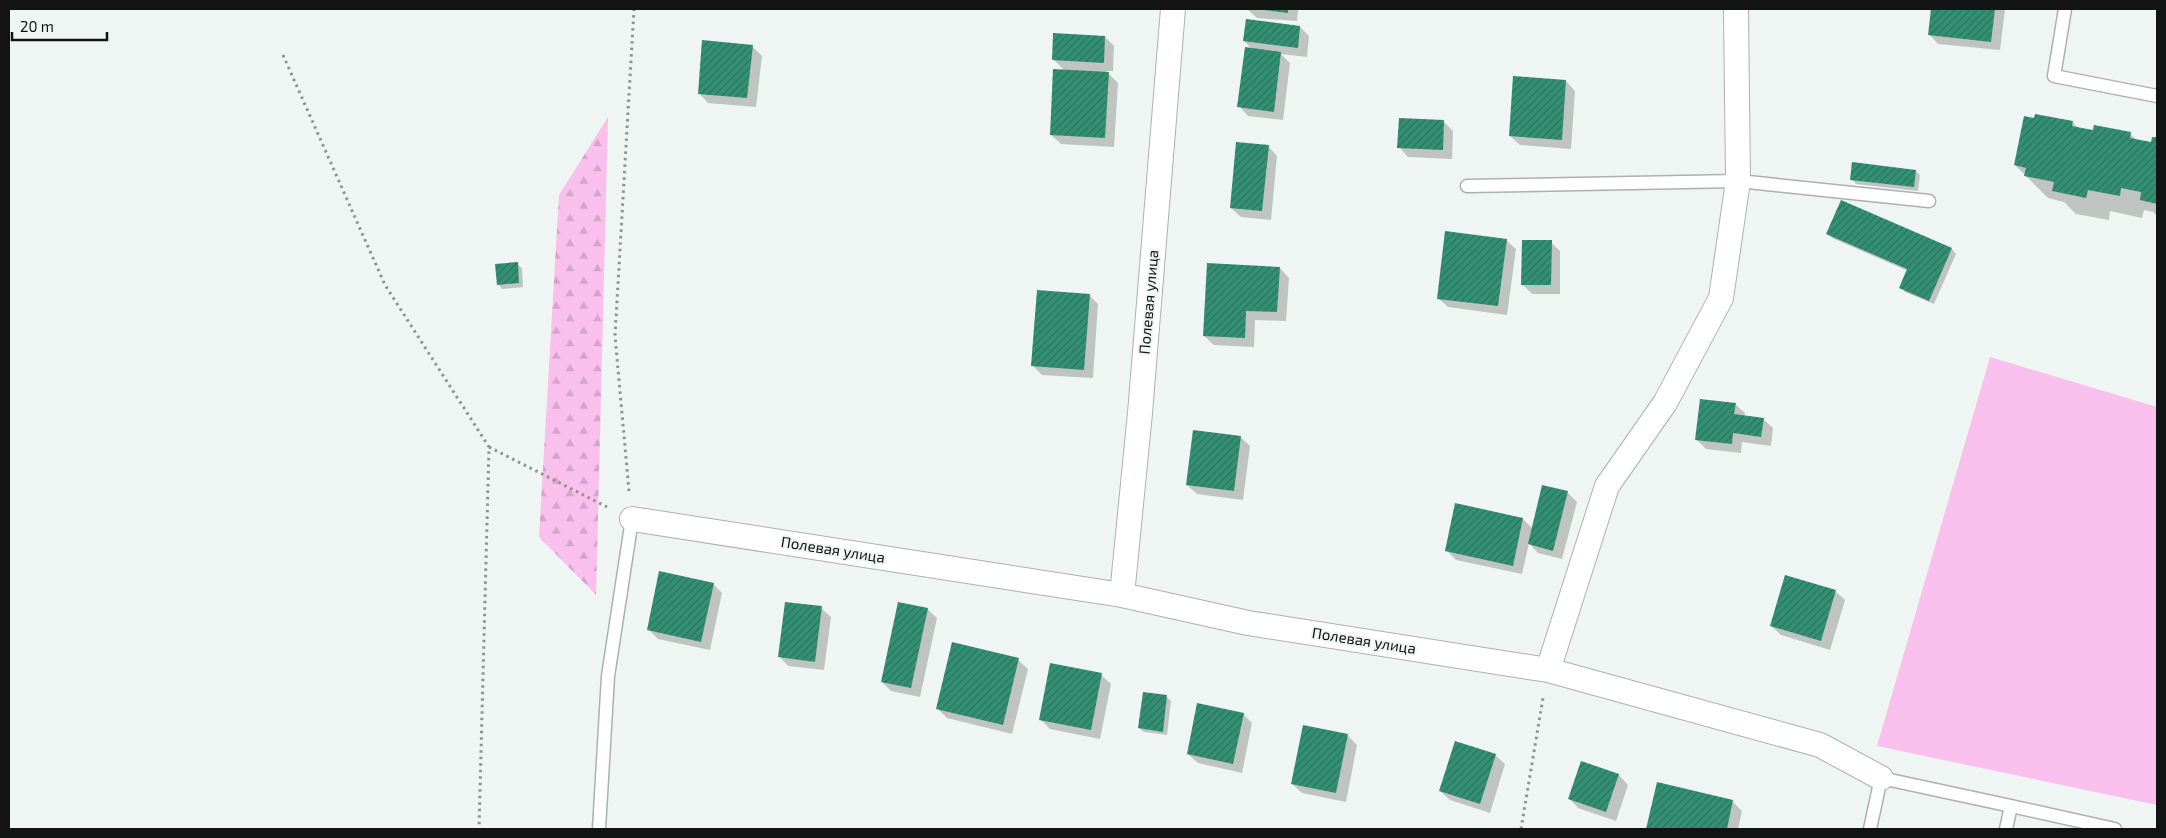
<svg xmlns="http://www.w3.org/2000/svg" width="2166" height="838" viewBox="0 0 2166 838" font-family="'Exo 2',sans-serif">
	<style>
		.grass { fill: #f9c0ed }
		.forest { fill: url(#forest-firs) }
		.shadow { fill: #0003 }
		.building { fill: url(#building-hatch) }
		.lines { fill: none; stroke-linecap: round; stroke-linejoin: round }
		.lane-casing { stroke: #acb1af; stroke-width: 15 }
		.street-casing { stroke: #acb1af; stroke-width: 26 }
		.path { stroke: #8e9290; stroke-width: 3; stroke-dasharray: 2.5 4; stroke-linecap: butt }
		.lane { stroke: #fff; stroke-width: 12 }
		.street { stroke: #fff; stroke-width: 24 }
		.labels { text-anchor: middle; stroke-width: 4; stroke-linejoin: round; paint-order: stroke }
		.street-label { font-size: 15px; fill: #121413; stroke: #eff5f2 }
	</style>
	<defs>
		<pattern id="forest-firs" width="22" height="20" patternUnits="userSpaceOnUse" patternTransform="scale(1.25)"><rect width="22" height="20" fill="#f9c0ed"/><path d="M5 1l3.5 6h-7zM16 11l3.5 6h-7z" fill="#d4a4ca"/></pattern>
		<pattern id="building-hatch" width="6" height="6" patternUnits="userSpaceOnUse" patternTransform="scale(1.25)"><rect width="6" height="6" fill="#349072"/><path d="M-1 1l2-2M0 6l6-6M5 7l2-2" fill="none" stroke="#2b745c"/></pattern>
	</defs>
	<rect width="100%" height="100%" fill="#eff5f2"/>
	<path class="grass" d="M1990,357L2157,407V805L1877,746Z"/>
	<path class="forest" d="M608,117L596,595L539,537L559,195Z"/>
	<path class="shadow" d="M1247,9H1298L1297,21L1257,18Z
		M1932,9H2005L2000,50L1938,44L1929,34Z
		M1300,27L1309,36L1307,57L1281,54L1290,63L1283,120L1248,116L1239,106L1253,50L1244,41Z
		M1105,37L1114,46L1113,71H1106L1118,83L1114,147L1061,144L1051,135L1065,71L1053,59Z
		M752,46L762,56L756,107L708,103L699,93Z
		M1515,78L1566,81L1575,91L1571,149L1520,145L1510,136Z
		M1443,121L1453,131L1452,159L1408,157L1399,147Z
		M2072,122L2079,129L2130,134L2138,141L2152,144L2153,138L2157,139V216L2153,212L2144,210L2142,218L2110,211L2109,220L2076,214L2064,202L2048,198L2015,165Z
		M1268,146L1277,156L1271,220L1241,217L1231,208Z
		M1915,171L1920,175L1918,191L1856,184L1852,179Z
		M1842,201L1952,249L1956,254L1934,304L1905,292L1901,287L1908,271L1832,238L1828,234Z
		M1506,240L1516,249L1507,315L1448,307L1438,298Z
		M1551,242L1560,251V294H1532L1522,284Z
		M517,264L522,268L523,287L502,289L498,284Z
		M1280,268L1289,278L1286,321L1255,320L1254,347L1214,345L1204,336Z
		M1089,295L1098,304L1093,378L1042,375L1032,365Z
		M1735,404L1745,413L1744,417L1763,419L1773,428L1771,446L1742,442L1741,453L1706,449L1696,439Z
		M1240,437L1250,446L1243,500L1197,494L1187,485Z
		M1567,492L1577,502L1562,559L1538,553L1529,543L1522,574L1456,560L1447,551L1523,519L1533,529Z
		M713,584L722,593L710,650L658,639L649,630Z
		M1835,591L1845,600L1830,650L1781,635L1771,626Z
		M821,608L831,617L824,670L788,666L779,656Z
		M927,609L937,618L920,697L891,691L882,682Z
		M1018,660L1028,669L1012,734L947,718L937,708Z
		M1101,675L1111,684L1100,739L1050,729L1040,719Z
		M1167,697L1171,701L1167,735L1144,732L1139,728Z
		M1243,714L1252,723L1242,773L1198,763L1188,754Z
		M1304,726L1348,736L1357,745L1346,802L1302,793L1292,784Z
		M1495,755L1505,764L1490,813L1450,800L1440,791Z
		M1582,762L1619,775L1628,785L1616,821L1578,808L1569,798Z
		M1658,784L1733,802L1742,811L1738,829H1647Z"/>
	<path class="building" d="M1257,9H1288V13Z
		M1931,9H1995L1991,42L1928,35Z
		M1246,19L1300,26L1298,48L1243,41Z
		M1053,33L1105,36L1104,63L1052,60Z
		M702,40L753,45L747,98L698,94Z
		M1245,47L1281,52L1274,112L1237,107Z
		M1053,69L1109,72L1105,138L1050,135Z
		M1513,76L1566,80L1562,140L1509,136Z
		M2035,114L2073,121L2072,126L2082,128L2093,130L2094,125L2131,132L2130,138L2151,142L2152,137H2157V204L2140,200L2141,192L2121,188L2120,196L2088,190L2086,198L2052,191L2054,182L2024,176L2026,168L2014,165L2024,116L2034,118Z
		M1399,118L1444,120L1443,150L1397,148Z
		M1236,142L1269,145L1262,211L1230,208Z
		M1852,162L1916,170L1914,187L1850,180Z
		M1841,200L1952,248L1929,301L1899,288L1907,269L1826,234Z
		M1445,231L1507,239L1498,306L1437,299Z
		M1522,240H1552L1551,285H1521Z
		M518,262L519,283L497,285L495,264Z
		M1207,263L1280,267L1277,312L1246,311L1245,338L1203,336Z
		M1037,290L1090,294L1084,370L1031,366Z
		M1700,399L1736,403L1734,414L1764,418L1761,437L1733,433L1732,444L1695,440Z
		M1193,430L1241,436L1234,491L1186,485Z
		M1542,485L1568,491L1553,551L1528,544Z
		M1455,503L1523,518L1513,566L1445,551Z
		M659,571L714,583L701,642L647,630Z
		M1785,575L1836,590L1821,641L1770,626Z
		M785,602L822,606L815,662L778,657Z
		M898,602L928,608L911,688L881,682Z
		M952,642L1019,658L1003,725L936,709Z
		M1050,663L1102,673L1091,730L1039,720Z
		M1143,692L1167,695L1163,732L1138,728Z
		M1197,703L1244,713L1233,764L1187,754Z
		M1303,725L1348,734L1336,793L1291,784Z
		M1455,741L1496,754L1480,804L1439,791Z
		M1581,761L1619,774L1606,812L1568,799Z
		M1657,782L1733,800L1727,829H1646Z"/>
	<g class="lines">
		<defs>
			<path id="lane" d="M2065,9L2054,76L2157,96
				M1467,186L1738,181L1929,201
				M2011,806L2115,829
				M599,829L608,676L632,519
				M1870,829L1881,778L2011,806L2006,829"/>
			<path id="street" d="M632,519L1122,595L1248,623L1548,670L1820,745L1881,778
				M1122,595L1140,413L1173,9
				M1548,670L1607,486L1665,403L1721,298L1738,181L1736,9"/>
		</defs>
		<use href="#lane" class="lane-casing"/>
		<use href="#street" class="street-casing"/>
		<path class="path" d="M283,55L385,285L489,447L479,829
			M489,447L607,507
			M629,491L615,336L634,9
			M1521,829L1543,698"/>
		<use href="#lane" class="lane"/>
		<use href="#street" class="street"/>
	</g>
	<g class="labels">
		<g class="street-label">
			<text transform="translate(1149 302) rotate(-85)" y="5">Полевая улица</text>
			<text transform="translate(833 550) rotate(9)" y="5">Полевая улица</text>
			<text transform="translate(1364 641) rotate(9)" y="5">Полевая улица</text>
		</g>
	</g>
	<rect width="2166" height="838" fill="none" stroke="#121413" stroke-width="20"/>
	<path d="M12 32v8h95v-8" fill="none" stroke="#121413" stroke-width="2.5"/>
	<text x="20" y="32" font-size="15" fill="#121413" stroke="#eff5f2" stroke-width="4" paint-order="stroke">20 m</text>
</svg>
